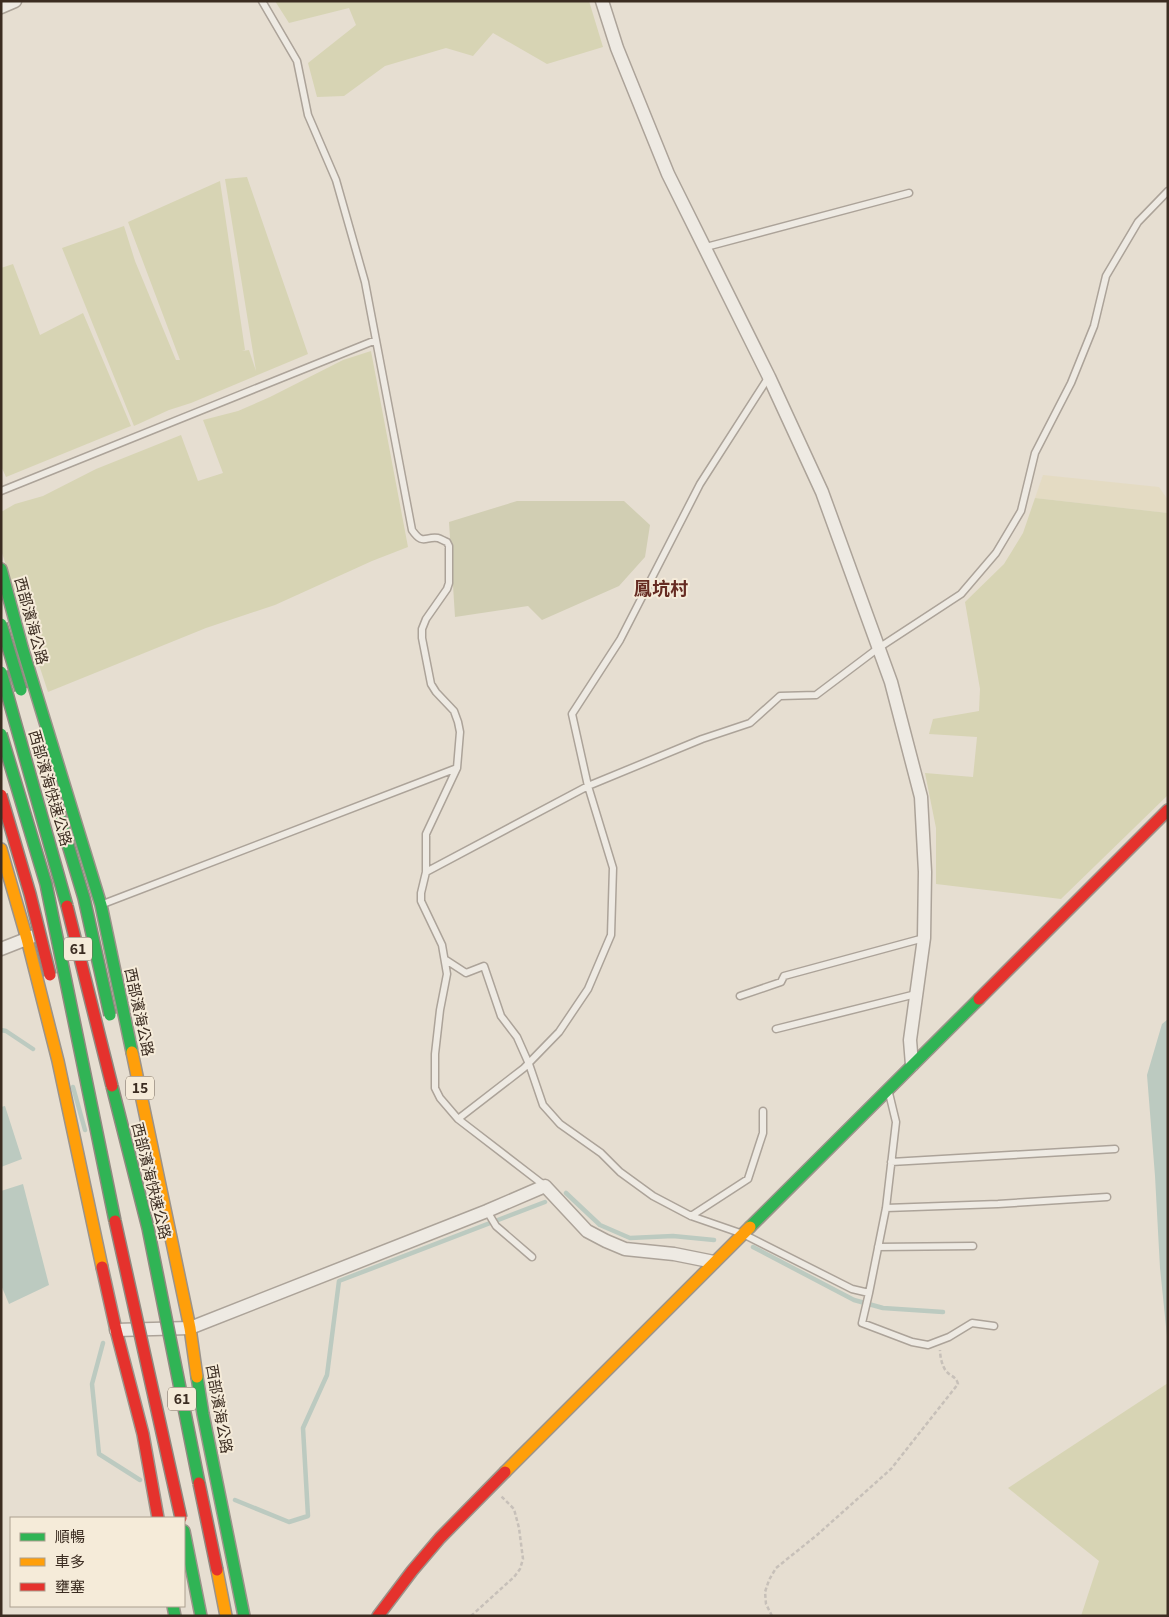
<svg xmlns="http://www.w3.org/2000/svg" width="1169" height="1617" viewBox="0 0 1169 1617" font-family="Georgia,'Noto Sans TC',serif">
	<style>
		.farmland { fill: #e4dbc3 }
		.green { fill: #d7d4b4 }
		.cemetery { fill: #d1ceb3 }
		.water { fill: #bccac0 }
		.lines { fill: none; stroke-linecap: round; stroke-linejoin: round }
		.stream { stroke: #bccac0; stroke-width: 4.5 }
		.lane-casing { stroke: #aca399; stroke-width: 9 }
		.street-casing { stroke: #aca399; stroke-width: 15 }
		.fast-casing { stroke: #9b938a; stroke-width: 14 }
		.slow-casing { stroke: #9b938a; stroke-width: 14 }
		.jam-casing { stroke: #9b938a; stroke-width: 14 }
		.path { stroke: #c7c0b9; stroke-width: 2.5; stroke-dasharray: 4 2.5; stroke-linecap: butt }
		.lane { stroke: #eeeae3; stroke-width: 6 }
		.street { stroke: #eeeae3; stroke-width: 12 }
		.fast { stroke: #30b455; stroke-width: 11 }
		.slow { stroke: #ff9f0a; stroke-width: 11 }
		.jam { stroke: #e5322d; stroke-width: 11 }
		.fast-bridge-casing { stroke: #918980; stroke-width: 14; stroke-linecap: butt }
		.jam-bridge-casing { stroke: #918980; stroke-width: 14; stroke-linecap: butt }
		.fast-bridge { stroke: #30b455; stroke-width: 11 }
		.jam-bridge { stroke: #e5322d; stroke-width: 11 }
		.labels { text-anchor: middle; stroke-width: 4; stroke-linejoin: round; paint-order: stroke }
		.shield { fill: #f5ebd9; stroke: #736558; stroke-width: 1 }
		.shield-label { font-size: 14px; font-weight: bold; fill: #3b2c21 }
		.street-label { font-size: 15px; fill: #3b2c21; stroke: #f5ebd9 }
		.quarter-label { font-size: 18px; font-weight: bold; fill: #662b22; stroke: #f5ebd9 }
	</style>
	<rect width="100%" height="100%" fill="#e6ded1"/>
	<path class="farmland" d="M1043,475L1159,487L1168,500V513L1035,498Z"/>
	<path class="green" d="M275,1H589L603,47L547,64L493,33L473,56L446,48L385,66L344,96L317,97L308,63L356,25L349,8L289,23Z
		M247,177L308,354L191,403L169,410L134,426L62,248L124,226L135,261L176,360H180L128,222L220,181L245,350L242,351L249,350L256,371L225,179Z
		M13,264L40,335L83,313L131,426L6,477L1,466V268Z
		M371,351L408,547L372,561L275,605L206,628L48,692L1,550V512L15,504L43,496L96,469L181,435L198,481L223,473L203,420L238,411L270,397L343,360Z
		M1035,498L1168,513V795L1061,899L936,884V828L925,773L973,777L977,737L929,734L933,719L979,711L980,689L965,602L1004,564L1023,533Z
		M1168,1383V1616H1081L1099,1561L1008,1488Z"/>
	<path class="cemetery" d="M517,501H624L650,525L645,557L619,586L542,620L528,606L455,617L449,522Z"/>
	<path class="water" d="M1168,1019V1346L1160,1268L1155,1176L1147,1075L1162,1024Z
		M5,1106L22,1159L1,1167V1107Z
		M23,1184L49,1285L9,1304L1,1285V1191Z"/>
	<g class="lines">
		<path class="stream" d="M1,1030L6,1031L33,1049
			M73,1087L85,1130
			M566,1193L600,1225L630,1238L673,1236L714,1240
			M753,1247L854,1300L883,1308L943,1312
			M103,1343L92,1384L99,1454L140,1480
			M235,1500L289,1522L308,1516L303,1428L327,1375L339,1281L545,1202"/>
		<defs>
			<path id="lane" d="M262,1L297,61L308,115L336,180L365,282L412,530C423,546 425,536 438,538C441,539 444,541 447,542L449,546V583L447,589L426,619L422,629V638L431,684L436,692L454,711L458,722L460,732L457,768L426,834V872L421,893V901L442,945L447,974L440,1010L435,1054V1088L440,1098L458,1119L545,1186
				M706,247L909,193
				M1,491L376,340
				M426,872L588,786L702,739L750,723L780,696L816,695L877,649L961,594L996,553L1021,511L1035,453L1071,383L1094,326L1106,276L1138,222L1168,191
				M103,904L457,768
				M446,960L466,973L484,966L501,1016L517,1037L529,1064L543,1105L560,1124L601,1153L620,1172L653,1196L691,1216L743,1234L852,1289L869,1293L886,1208L896,1122L889,1093
				M740,996L781,982L784,976L924,938
				M776,1029L916,994
				M458,1119L524,1068L559,1032L588,989L611,935L613,868L588,786L572,714L620,640L700,484L768,378
				M891,1162L1115,1149
				M886,1208L998,1204L1107,1197
				M487,1211L496,1226L532,1257
				M691,1216L748,1179L763,1133V1111
				M878,1247L973,1246
				M869,1293L862,1323L912,1342L928,1345L949,1337L972,1323L994,1326"/>
			<path id="street" d="M602,1L617,48L668,174L769,377L822,492L891,682L921,797L925,872L924,938L910,1040L912,1065
				M1,7L15,1
				M1,949L34,936
				M116,1330L190,1328L487,1211L545,1186L587,1231L606,1241L625,1249L674,1254L714,1262"/>
			<path id="fast" d="M1,569L22,647L101,905L132,1052
				M750,1227L979,999
				M197,1377L203,1414L244,1616
				M184,1531L201,1616
				M173,1606L175,1616"/>
			<path id="slow" d="M1,849L27,939L58,1061L102,1267
				M132,1052L190,1328L197,1377
				M505,1472L750,1227
				M217,1570L226,1616"/>
			<path id="jam" d="M979,999L1168,810
				M102,1267L116,1330L143,1434L158,1518
				M378,1616L412,1571L440,1538L505,1472"/>
		</defs>
		<use href="#lane" class="lane-casing"/>
		<use href="#street" class="street-casing"/>
		<use href="#fast" class="fast-casing"/>
		<use href="#slow" class="slow-casing"/>
		<use href="#jam" class="jam-casing"/>
		<path class="path" d="M471,1616L514,1577L520,1569L523,1559L519,1528L514,1509L501,1496
			M772,1616L766,1604L765,1592L769,1580L776,1568L817,1535L891,1469L958,1384C956,1376 951,1377 946,1371C942,1366 940,1356 940,1350"/>
		<use href="#lane" class="lane"/>
		<use href="#street" class="street"/>
		<use href="#fast" class="fast"/>
		<use href="#slow" class="slow"/>
		<use href="#jam" class="jam"/>
		<defs>
			<path id="fast-bridge" d="M1,624L21,690
				M1,672L67,906
				M1,734L46,884L115,1221
				M50,785L84,898L110,1015
				M112,1086L148,1228L199,1483"/>
			<path id="jam-bridge" d="M1,795L30,894L50,975
				M67,906L112,1086
				M115,1221L181,1518
				M199,1483L217,1570"/>
		</defs>
		<use href="#fast-bridge" class="fast-bridge-casing"/>
		<use href="#jam-bridge" class="jam-bridge-casing"/>
		<use href="#fast-bridge" class="fast-bridge"/>
		<use href="#jam-bridge" class="jam-bridge"/>
	</g>
	<g class="labels">
		<g class="shield">
			<rect x="64" y="937.5" width="28" height="23" rx="4"/>
			<rect x="126" y="1076.5" width="28" height="23" rx="4"/>
			<rect x="168" y="1387.5" width="28" height="23" rx="4"/>
		</g>
		<g class="shield-label">
			<text x="78" y="954">61</text>
			<text x="140" y="1093">15</text>
			<text x="182" y="1404">61</text>
		</g>
		<g class="street-label">
			<text transform="translate(31 621) rotate(75)" y="5">西部濱海公路</text>
			<text transform="translate(50 788) rotate(74)" y="5">西部濱海快速公路</text>
			<text transform="translate(139 1012) rotate(78)" y="5">西部濱海公路</text>
			<text transform="translate(151 1181) rotate(76)" y="5">西部濱海快速公路</text>
			<text transform="translate(219 1409) rotate(80)" y="5">西部濱海公路</text>
		</g>
		<g class="quarter-label">
			<text x="661" y="595">鳳坑村</text>
		</g>
	</g>
	<rect width="1169" height="1617" fill="none" stroke="#3b2c21" stroke-width="5"/>
	<rect x="10" y="1517" width="175" height="90" fill="#f5ebd9" stroke="#ab9f8f"/>
	<rect x="20" y="1533" width="25" height="8" fill="#30b455" stroke="#ab9f8f"/>
	<text x="55" y="1542" font-size="15" fill="#3b2c21">順暢</text>
	<rect x="20" y="1558" width="25" height="8" fill="#ff9f0a" stroke="#ab9f8f"/>
	<text x="55" y="1567" font-size="15" fill="#3b2c21">車多</text>
	<rect x="20" y="1583" width="25" height="8" fill="#e5322d" stroke="#ab9f8f"/>
	<text x="55" y="1592" font-size="15" fill="#3b2c21">壅塞</text>
</svg>
